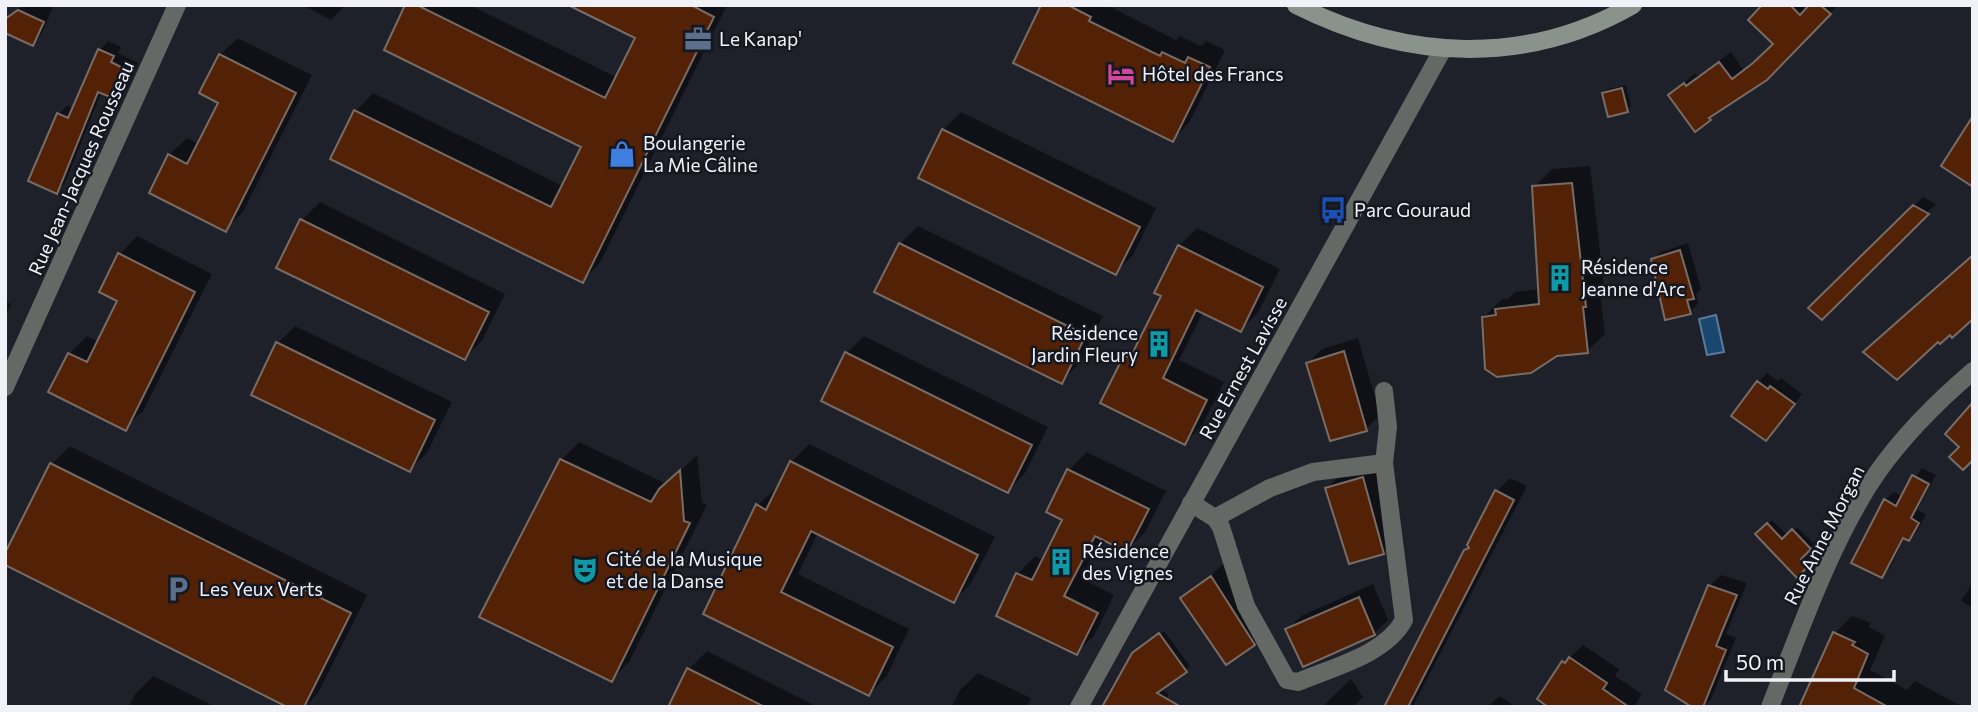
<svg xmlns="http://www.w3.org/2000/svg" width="1978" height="712" viewBox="0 0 1978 712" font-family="Commissioner,sans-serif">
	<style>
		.water { fill: #1a476f; stroke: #5a7a98; stroke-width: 2 }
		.shadow { fill: #0007 }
		.building { fill: #532105; stroke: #786c66; stroke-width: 2 }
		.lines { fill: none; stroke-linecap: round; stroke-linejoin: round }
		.street { stroke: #646965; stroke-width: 18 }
		.secondary { stroke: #8a928c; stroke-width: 18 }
		.labels { text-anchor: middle; stroke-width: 5; stroke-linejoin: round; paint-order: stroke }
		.poi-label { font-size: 19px; fill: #f0f2f8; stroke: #151821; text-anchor: start }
		.street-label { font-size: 19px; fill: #f0f2f8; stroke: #151821 }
	</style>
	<rect width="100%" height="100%" fill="#1e212a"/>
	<path class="water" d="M1716,315L1724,352L1707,355L1699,319Z"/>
	<path class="shadow" d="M24,5H54L41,35L33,44L5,32V19Z
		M302,5H345L331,20Z
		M407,5H470L618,78L638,38L572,5H727L600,263L582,281L356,111L373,93L563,186L584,146Z
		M1043,5H1107L1176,40L1180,36L1201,46L1206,41L1225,50L1189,123L1172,140Z
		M1764,5H1838L1765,77L1710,119L1670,95L1695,73L1698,76L1731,52L1743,70L1775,43Z
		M238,38L312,75L243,212L225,230L169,155L187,138L199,144L220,102V55Z
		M108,41L121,47L118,53L138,63L126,90L118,98L102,91L65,183L57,192L59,114L67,106L74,109L100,50Z
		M1626,85L1631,106L1627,110L1604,94L1608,89Z
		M961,112L1156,208L1133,255L1115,273L943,130Z
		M1590,166L1604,287L1600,291L1605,334L1587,351L1484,317L1502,299H1508L1515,292L1540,289L1534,187L1552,169Z
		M1923,197L1936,204L1822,317L1811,308Z
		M320,202L505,294L482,341L464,358L279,267L302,220Z
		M918,226L1103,316L1079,364L1061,382L900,244Z
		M1197,228L1280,269L1258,313L1240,330L1203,312L1179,360L1224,382L1202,425L1185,443L1125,356L1141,340L1163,296L1179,246Z
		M137,236L212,274L143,411L125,428L69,354L87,336L98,342L119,301L120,254Z
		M1688,243L1701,289L1696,294L1698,304L1690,312L1653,260L1661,252Z
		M5,301L11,304L5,316Z
		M295,326L452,402L427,453L409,470L278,343Z
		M864,336L1048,427L1025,473L1008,491L847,353Z
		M1358,338L1380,415L1366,429L1331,439L1308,363L1322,349Z
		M1767,373L1778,381L1781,378L1802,394L1775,429L1758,382Z
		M579,442L667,484L697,455L702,503L707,505L629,662L611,680L561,460Z
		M809,444L995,537L971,583L954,601L818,533L798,574L909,629L887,676L869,694L705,613L758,505L776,488L778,489L791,462Z
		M70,446L367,595L318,693L305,707H291L5,557L52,464Z
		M1087,452L1166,491L1145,532L1127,550L1102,537L1081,578L1114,595L1094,636L1076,653L998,615L1018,574L1035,556L1044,560L1064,519L1049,511L1069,470Z
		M1377,464L1397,539L1383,553L1327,488L1341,474Z
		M1922,468L1936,475L1917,510L1926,514L1917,531L1909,539L1905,537L1890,568L1882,576L1885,500L1894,492L1902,497Z
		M1510,478L1527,486L1414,704L1411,707H1386L1497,491Z
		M1772,520L1788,536L1797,527L1814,544L1804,553L1811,561L1797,575L1758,534Z
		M1225,563L1267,630L1253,644L1182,599Z
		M1721,575L1747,583L1726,634L1736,638L1711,699L1703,707H1695L1710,586Z
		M1973,582V608L1961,601Z
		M1373,584L1388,620L1374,634L1287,630L1301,616Z
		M1852,616L1871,623L1869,627L1885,636L1870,670L1907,690L1915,681L1963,707H1801L1834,634Z
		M1164,631L1190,666L1160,689L1169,694L1162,707L1138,649Z
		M1583,645L1619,669L1615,676L1642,694L1634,707L1538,706L1564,663Z
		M707,651L818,707H670L689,669Z
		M978,673L1031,698L1027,707H952L960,690Z
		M153,676L216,707H129L135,694Z
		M1351,679L1363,697L1354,706L1322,707Z
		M1500,696L1516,707H1487Z"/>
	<path class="building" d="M405,5H417L605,98L635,38L568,5H691L714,17L583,283L330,159L354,110L551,207L581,147L384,50Z
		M1041,5H1068L1091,17L1089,21L1160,56L1162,52L1185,63L1188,57L1210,67L1173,142L1013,63Z
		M1762,5H1790L1800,15L1809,5H1820L1831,14L1767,80L1709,118L1711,120L1695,132L1668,95L1684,83L1686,86L1719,62L1732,79L1753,63L1773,44L1748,20Z
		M18,10L44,22L33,46L5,33V19Z
		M98,49L114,56L111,62L131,72L118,100L98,92L57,194L28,181L57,113L68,118Z
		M219,54L296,93L226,232L149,193L168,154L187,164L218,103L199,93Z
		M1622,88L1628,112L1608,117L1602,93Z
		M1973,116V187L1941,166Z
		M942,129L1140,227L1116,275L918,178Z
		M1572,183L1586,307H1583L1588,353L1557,356L1531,373L1497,377L1485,369L1482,317L1496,315L1495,309L1539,304L1532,186Z
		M1913,205L1929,214L1822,320L1808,308Z
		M300,219L489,312L465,360L276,268Z
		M899,243L1086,335L1062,384L874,292Z
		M1178,245L1263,287L1241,332L1196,310L1163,378L1207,400L1185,445L1100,403L1124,355L1130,358L1161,296L1154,293Z
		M1680,250L1694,299L1687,300L1691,314L1665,320L1651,259Z
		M118,253L195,292L126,431L48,392L68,353L87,362L117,301L99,292Z
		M1973,255V319L1952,338L1950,335L1940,344L1938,342L1897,380L1863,352Z
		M276,342L435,420L410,472L251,395Z
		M1344,351L1367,431L1330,441L1306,363Z
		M845,352L1032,445L1008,493L821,401Z
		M1757,381L1768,389L1770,386L1795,404L1766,441L1731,416Z
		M1973,402V460L1963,470L1949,457L1959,447L1945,434Z
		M560,459L651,502L659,489L680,470L684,521L690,523L612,682L479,617Z
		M790,461L978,555L954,603L811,531L781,592L893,647L869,696L703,614L756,504L766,510Z
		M50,463L351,613L304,707H287L5,565V553Z
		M1067,469L1149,509L1127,552L1095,536L1064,596L1098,613L1077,655L996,616L1016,573L1032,580L1062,520L1046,512Z
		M1912,475L1929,484L1911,518L1919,523L1909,541L1903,538L1882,578L1851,563L1884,499L1896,506Z
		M1363,477L1384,554L1349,564L1325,488Z
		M1495,490L1514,500L1408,707H1384L1464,550L1469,548L1467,545Z
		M1767,523L1782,539L1792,529L1811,549L1801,559L1808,566L1797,578L1755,534Z
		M1211,576L1255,645L1226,665L1180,598Z
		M1708,585L1737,595L1716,646L1726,650L1703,707H1692L1665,690Z
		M1359,597L1375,635L1303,667L1285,629Z
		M1833,632L1855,642L1852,645L1868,654L1854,688L1888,707H1799Z
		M1159,633L1187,672L1157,693L1181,707H1102L1132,653Z
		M1569,657L1607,683L1603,689L1629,707H1548L1537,699L1562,661L1565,663Z
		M687,668L765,707H668Z"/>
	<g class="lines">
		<path class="street" d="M5,387L177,5
			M1191,503L1215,518L1221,527L1246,606L1287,680L1298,682C1333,667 1385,655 1404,620L1384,463L1388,427L1384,391
			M1215,518L1270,488L1313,472L1384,463
			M1079,707L1443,49
			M1770,707C1799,633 1832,538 1877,473C1903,436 1939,400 1973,371"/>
		<path class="secondary" d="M1296,5C1405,60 1525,67 1633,5"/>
	</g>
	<defs>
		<symbol id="office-bare" viewBox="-9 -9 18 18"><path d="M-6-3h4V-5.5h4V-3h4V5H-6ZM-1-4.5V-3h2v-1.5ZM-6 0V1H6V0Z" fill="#5c6f8a" stroke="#151821" stroke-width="2.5" paint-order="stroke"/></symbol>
		<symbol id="hotel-bare" viewBox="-9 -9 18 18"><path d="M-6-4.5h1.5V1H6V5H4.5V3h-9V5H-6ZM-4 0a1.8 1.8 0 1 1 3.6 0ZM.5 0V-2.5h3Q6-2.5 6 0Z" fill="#d1479c" stroke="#151821" stroke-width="2.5" paint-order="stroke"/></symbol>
		<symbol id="shop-bare" viewBox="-9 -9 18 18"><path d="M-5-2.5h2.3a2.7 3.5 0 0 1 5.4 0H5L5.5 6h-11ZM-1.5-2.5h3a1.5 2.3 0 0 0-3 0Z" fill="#3f7fe0" stroke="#151821" stroke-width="2.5" paint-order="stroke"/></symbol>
		<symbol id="bus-bare" viewBox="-9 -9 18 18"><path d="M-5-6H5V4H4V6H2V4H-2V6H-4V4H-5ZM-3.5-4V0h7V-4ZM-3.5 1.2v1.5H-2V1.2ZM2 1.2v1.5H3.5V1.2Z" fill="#1a4fb4" stroke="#151821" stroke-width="2.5" paint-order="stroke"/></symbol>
		<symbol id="building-bare" viewBox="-9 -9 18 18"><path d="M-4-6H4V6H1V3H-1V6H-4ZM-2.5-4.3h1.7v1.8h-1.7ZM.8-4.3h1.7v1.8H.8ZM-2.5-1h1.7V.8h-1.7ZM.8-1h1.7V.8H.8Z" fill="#0f9aa8" stroke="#151821" stroke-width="2.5" paint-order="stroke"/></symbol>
		<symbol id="theatre-bare" viewBox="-9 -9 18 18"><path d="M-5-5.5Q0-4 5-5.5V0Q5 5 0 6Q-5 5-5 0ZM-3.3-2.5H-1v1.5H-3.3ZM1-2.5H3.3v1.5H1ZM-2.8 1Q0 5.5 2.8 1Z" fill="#0f9aa8" stroke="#151821" stroke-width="2.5" paint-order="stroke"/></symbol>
		<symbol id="parking-bare" viewBox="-9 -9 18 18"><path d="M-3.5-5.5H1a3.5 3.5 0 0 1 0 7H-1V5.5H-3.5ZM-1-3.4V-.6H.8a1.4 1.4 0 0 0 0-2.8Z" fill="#5c6f8a" stroke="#151821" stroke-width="2.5" paint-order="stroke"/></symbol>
	</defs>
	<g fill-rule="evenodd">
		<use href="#office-bare" x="679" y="20" width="38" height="38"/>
		<use href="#hotel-bare" x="1102" y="55" width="38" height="38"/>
		<use href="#shop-bare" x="603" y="135" width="38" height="38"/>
		<use href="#bus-bare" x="1314" y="191" width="38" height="38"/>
		<use href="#building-bare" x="1541" y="259" width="38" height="38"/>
		<use href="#building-bare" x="1140" y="325" width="38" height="38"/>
		<use href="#building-bare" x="1042" y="543" width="38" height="38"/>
		<use href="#theatre-bare" x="566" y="551" width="38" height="38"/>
		<use href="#parking-bare" x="159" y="570" width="38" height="38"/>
	</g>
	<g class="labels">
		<g class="poi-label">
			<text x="719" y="46">Le Kanap'</text>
			<text x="1142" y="81">Hôtel des Francs</text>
			<text x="643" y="150">Boulangerie<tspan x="643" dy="22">La Mie Câline</tspan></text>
			<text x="1354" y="217">Parc Gouraud</text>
			<text x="1581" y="274">Résidence<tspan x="1581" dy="22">Jeanne d'Arc</tspan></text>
			<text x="1138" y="340" text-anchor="end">Résidence<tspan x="1138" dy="22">Jardin Fleury</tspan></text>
			<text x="1082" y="558">Résidence<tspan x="1082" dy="22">des Vignes</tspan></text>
			<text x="606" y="566">Cité de la Musique<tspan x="606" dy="22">et de la Danse</tspan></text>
			<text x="199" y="596">Les Yeux Verts</text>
		</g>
		<g class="street-label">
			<text transform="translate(81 168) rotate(-66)" y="7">Rue Jean-Jacques Rousseau</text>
			<text transform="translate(1243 368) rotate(-61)" y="7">Rue Ernest Lavisse</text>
			<text transform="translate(1824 535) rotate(-63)" y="7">Rue Anne Morgan</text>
		</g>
	</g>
	<rect width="1978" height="712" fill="none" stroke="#f0f2f8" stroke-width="14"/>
	<path d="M1726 670v10h168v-10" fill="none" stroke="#f0f2f8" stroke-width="3.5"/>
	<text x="1736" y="670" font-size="21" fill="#f0f2f8" stroke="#151821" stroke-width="5" paint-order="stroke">50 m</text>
</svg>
